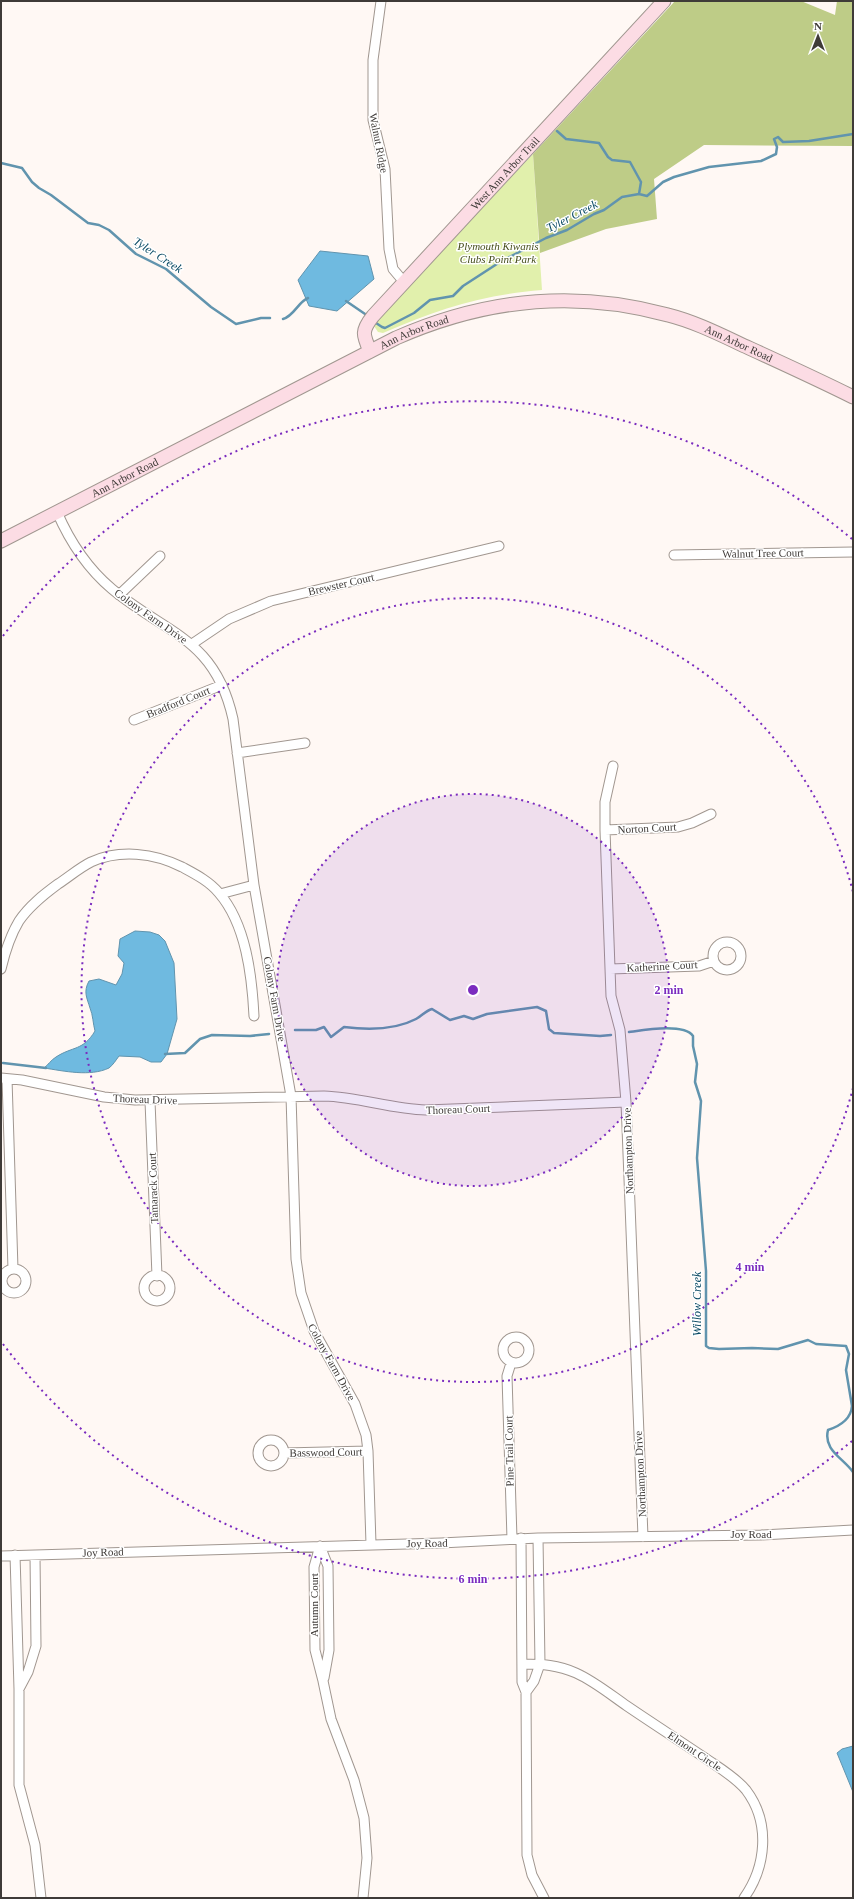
<svg xmlns="http://www.w3.org/2000/svg" width="854" height="1899" viewBox="0 0 854 1899" font-family="Georgia,serif">
	<style>
		.green { fill: #e1f0ac }
		.forest { fill: #becc87 }
		.water { fill: #6fbae0; stroke: #6194ae }
		.lines { fill: none; stroke-linecap: round; stroke-linejoin: round }
		.stream { stroke: #6194ae; stroke-width: 2.5 }
		.street-casing { stroke: #a19790; stroke-width: 11 }
		.secondary-casing { stroke: #a19790; stroke-width: 15 }
		.street { stroke: #fff; stroke-width: 9 }
		.secondary { stroke: #fcdce4; stroke-width: 13 }
		.ring { fill: none; stroke: #7b2cbf; stroke-width: 2; stroke-dasharray: 2 4 }
		.labels { text-anchor: middle; stroke-width: 3; stroke-linejoin: round; paint-order: stroke }
		.street-label { font-size: 11px; fill: #3f3b38; stroke: #fff }
		.park-label { font-size: 11px; font-style: italic; fill: #474f1d; stroke: #fff }
		.water-label { font-size: 12px; font-style: italic; fill: #084963; stroke: #fff }
		.centre { fill: #7b2cbf; stroke: #fff; stroke-width: 2 }
		.ring-label { font-size: 12px; text-anchor: middle; font-weight: bold; fill: #7b2cbf; stroke: #fff; stroke-width: 3; stroke-linejoin: round; paint-order: stroke }
	</style>
	<rect width="100%" height="100%" fill="#fff8f4"/>
	<path class="green" d="M533,154L542,290C481,295 439,309 383,333L378,332L374,326V323Z"/>
	<path class="forest" d="M675,1H801L835,15L837,1H853V146L704,145L654,179L657,219L606,229L540,253L533,154Z"/>
	<path class="water" d="M320,251L368,256L374,279L337,311L309,306L298,280Z
		M135,931L150,932L159,935L165,941L174,963L177,1019L167,1054L161,1062H151L140,1057L119,1056C116,1060 113,1065 109,1068C90,1077 64,1071 44,1068C48,1065 51,1060 56,1057C73,1046 83,1051 95,1031C93,1024 93,1015 90,1008C87,998 83,992 89,981L99,979L116,985L122,974L124,963L118,956L120,939Z
		M853,1746V1792L837,1753L842,1749Z"/>
	<g class="lines">
		<path class="stream" d="M557,131L566,139L599,143L608,157L612,160L630,162L641,182L639,194
			M1,163L22,168L32,182L39,188L51,195L88,223L99,225L109,230L136,254L166,269L211,307L236,324L261,318H270
			M346,301L368,316
			M283,319C294,316 298,302 308,298
			M373,321L382,327L385,328L414,313L430,300L453,296L463,286L500,262L546,238L567,230L594,214L604,210L622,197L639,194L647,196L663,182L674,177L709,167L761,161L776,154L777,147L774,139L778,137L783,142L809,141L853,134
			M295,1030H316L324,1027L331,1037L344,1027C367,1030 395,1030 416,1019C422,1016 425,1011 432,1009L450,1020L464,1016L473,1019L487,1014L537,1007L546,1011L549,1029L554,1033L600,1036L611,1035
			M629,1032C644,1030 684,1023 693,1036V1046L697,1064L695,1082L701,1101L697,1158L706,1271V1346L709,1348L719,1349L752,1348L778,1349L808,1340L816,1344L846,1346L849,1354L846,1370L852,1406C851,1419 840,1426 828,1430C823,1450 843,1458 853,1472
			M165,1054L185,1053L200,1039L212,1035L250,1036L269,1034
			M3,1063L46,1068"/>
		<defs>
			<path id="street" d="M381,1L373,60V120L385,169L389,249L393,269L404,282
				M57,512C70,542 87,568 112,589C166,634 215,638 233,719L254,885L291,1096L296,1259L301,1293L314,1331L355,1404L366,1435L368,1451L371,1544
				M674,555L853,552
				M119,595L160,556
				M192,644L229,619L271,601L499,546
				M134,720L222,685
				M237,753L305,743
				M613,766L605,802V830L611,996L620,1030L626,1102L643,1537
				M605,830L678,827L692,823L711,814
				M220,894L254,885
				M713 956a14 14 0 1 1 28 0a14 14 0 1 1-28 0Z
				M1,969C5,952 10,936 19,921C29,906 43,895 58,884C69,877 79,868 91,862C120,849 154,853 182,867C195,874 209,881 219,893C246,924 252,976 254,1016
				M610,969L699,966L714,961
				M1,1078L22,1080L104,1097L135,1100L324,1096C359,1097 391,1109 426,1110L626,1102
				M7,1079L13,1269
				M150,1101L157,1276
				M2 1281a12 12 0 1 1 24 0a12 12 0 1 1-24 0Z
				M144 1288a13 13 0 1 1 26 0a13 13 0 1 1-26 0Z
				M503 1350a13 13 0 1 1 26 0a13 13 0 1 1-26 0Z
				M511,1363L507,1376L512,1539
				M258 1453a13 13 0 1 1 26 0a13 13 0 1 1-26 0Z
				M284,1453L368,1451
				M521,1538L522,1682L526,1692L527,1855L532,1875L544,1898
				M320,1546L314,1567L315,1650L323,1681L331,1719L354,1780L364,1818L367,1858L363,1898
				M320,1546L328,1566L329,1650L324,1678
				M15,1555L19,1689L28,1672L36,1646L35,1555
				M1,1556L441,1543L538,1538L761,1535L853,1530
				M523,1664C542,1664 558,1665 576,1673C594,1681 611,1695 627,1706C655,1725 683,1743 711,1762C723,1770 737,1779 746,1790C771,1823 766,1867 744,1898
				M19,1689V1785L35,1845L41,1898
				M526,1692L534,1681L540,1664L538,1538"/>
			<g id="secondary">
				<path id="s1" d="M370,351C363,335 361,331 373,316L664,1"/>
				<path id="s2" d="M1,541L396,338C484,299 574,289 668,315C696,322 723,336 749,348C784,364 819,380 853,397"/>
			</g>
		</defs>
		<use href="#street" class="street-casing"/>
		<use href="#secondary" class="secondary-casing"/>
		<use href="#street" class="street"/>
		<use href="#secondary" class="secondary"/>
	</g>
	<circle cx="473" cy="990" r="196" fill="#7b2cbf" fill-opacity=".12"/>
	<g class="ring">
		<circle cx="473" cy="990" r="196"/>
		<path d="M853 1088A392 392 0 1 1 853 892"/>
		<path d="M852 1441A589 589 0 0 1 3 1344M3 636A589 589 0 0 1 852 539"/>
	</g>
	<g class="labels">
		<g class="street-label">
			<text transform="translate(379 143) rotate(79)" y="4">Walnut Ridge</text>
			<text dy="4" stroke="none"><textPath href="#s1" startOffset="233">West Ann Arbor Trail</textPath></text>
			<text dy="4" stroke="none"><textPath href="#s2" startOffset="463">Ann Arbor Road</textPath></text>
			<text dy="4" stroke="none"><textPath href="#s2" startOffset="799">Ann Arbor Road</textPath></text>
			<text dy="4" stroke="none"><textPath href="#s2" startOffset="139">Ann Arbor Road</textPath></text>
			<text transform="translate(763 553) rotate(-1)" y="4">Walnut Tree Court</text>
			<text transform="translate(341 584) rotate(-13)" y="4">Brewster Court</text>
			<text transform="translate(151 616) rotate(35)" y="4">Colony Farm Drive</text>
			<text transform="translate(178 702) rotate(-22)" y="4">Bradford Court</text>
			<text transform="translate(647 828) rotate(-3)" y="4">Norton Court</text>
			<text transform="translate(662 966) rotate(-3)" y="4">Katherine Court</text>
			<text transform="translate(275 999) rotate(80)" y="4">Colony Farm Drive</text>
			<text transform="translate(145 1099) rotate(2)" y="4">Thoreau Drive</text>
			<text transform="translate(458 1109) rotate(-2)" y="4">Thoreau Court</text>
			<text transform="translate(628 1151) rotate(-92)" y="4">Northampton Drive</text>
			<text transform="translate(153 1188) rotate(-92)" y="4">Tamarack Court</text>
			<text transform="translate(332 1362) rotate(61)" y="4">Colony Farm Drive</text>
			<text transform="translate(509 1451) rotate(-91)" y="4">Pine Trail Court</text>
			<text transform="translate(326 1452) rotate(-1)" y="4">Basswood Court</text>
			<text transform="translate(640 1474) rotate(-93)" y="4">Northampton Drive</text>
			<text x="751" y="1538">Joy Road</text>
			<text transform="translate(427 1543) rotate(-1)" y="4">Joy Road</text>
			<text transform="translate(103 1552) rotate(-2)" y="4">Joy Road</text>
			<text transform="translate(314 1605) rotate(-90)" y="4">Autumn Court</text>
			<text transform="translate(695 1751) rotate(34)" y="4">Elmont Circle</text>
		</g>
		<g class="park-label">
			<text x="498" y="250">Plymouth Kiwanis<tspan x="498" dy="13">Clubs Point Park</tspan></text>
		</g>
		<g class="water-label">
			<text transform="translate(572 216) rotate(-27)" y="4">Tyler Creek</text>
			<text transform="translate(158 255) rotate(33)" y="4">Tyler Creek</text>
			<text transform="translate(697 1304) rotate(-90)" y="4">Willow Creek</text>
		</g>
	</g>
	<circle cx="473" cy="990" r="6" class="centre"/>
	<g class="ring-label">
		<text x="669" y="994">2 min</text>
		<text x="750" y="1271">4 min</text>
		<text x="473" y="1583">6 min</text>
	</g>
	<rect width="854" height="1899" fill="none" stroke="#3f3b38" stroke-width="4"/>
	<g transform="translate(818 36)" stroke="#ffffff" stroke-width="3" paint-order="stroke">
	<path d="M0-3L7 15L0 10L-7 15Z" fill="#3f3b38"/>
	<text y="-6" font-size="11" font-weight="bold" text-anchor="middle" fill="#3f3b38">N</text>
	</g>
</svg>
